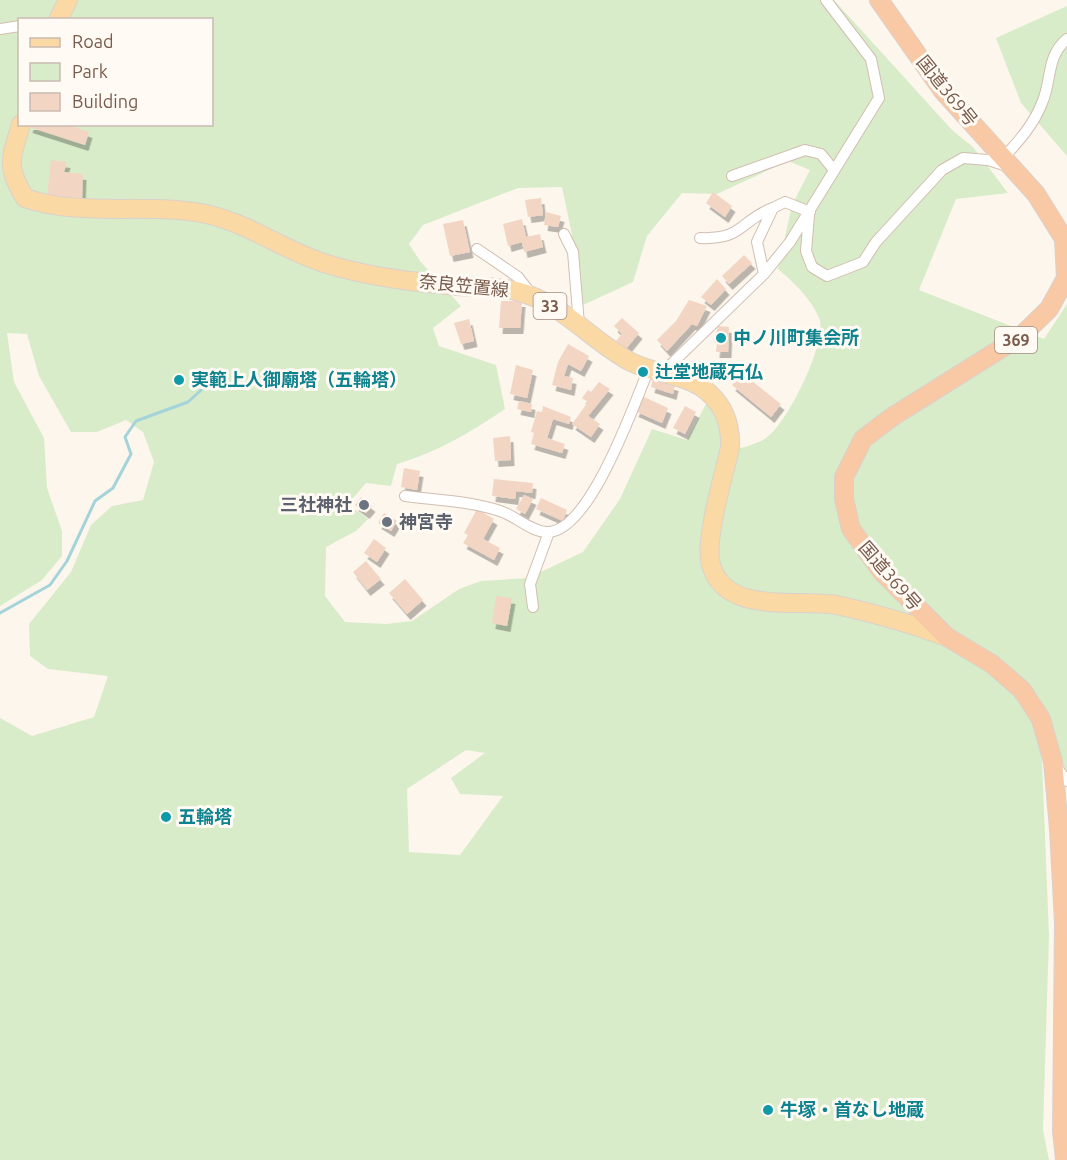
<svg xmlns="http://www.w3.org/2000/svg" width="1067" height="1160" viewBox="0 0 1067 1160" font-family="Ubuntu,'Noto Sans JP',sans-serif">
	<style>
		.green { fill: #d8ecc9; fill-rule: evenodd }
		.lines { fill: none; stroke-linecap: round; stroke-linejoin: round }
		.stream { stroke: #a5d3da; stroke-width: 3 }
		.building { fill: #f3d5c3; filter: url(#shadow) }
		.minor-casing { stroke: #d1beb0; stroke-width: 12 }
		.primary-casing { stroke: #dad1cd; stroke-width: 20 }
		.trunk-casing { stroke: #dad1cd; stroke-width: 20 }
		.minor { stroke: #fff; stroke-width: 10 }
		.primary { stroke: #fbd9a5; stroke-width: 18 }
		.trunk { stroke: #f9c8a4; stroke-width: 18 }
		.culture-dot { fill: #0f9aa8; stroke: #fffaf3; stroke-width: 2 }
		.worship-dot { fill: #6b7280; stroke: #fffaf3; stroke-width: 2 }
		.labels { text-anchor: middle; stroke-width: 6; stroke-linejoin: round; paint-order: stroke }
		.shield { fill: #fffaf3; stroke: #a28b7f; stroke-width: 1.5 }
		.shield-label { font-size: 16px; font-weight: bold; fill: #7a5c4d }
		.street-label { font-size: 18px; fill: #7a5c4d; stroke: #fffaf3 }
		.culture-label { font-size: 18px; font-weight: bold; fill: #0d838f; stroke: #fffaf3; text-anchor: start }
		.worship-label { font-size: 18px; font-weight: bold; fill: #5b616d; stroke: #fffaf3; text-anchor: end }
	</style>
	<defs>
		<filter id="shadow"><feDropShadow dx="3.5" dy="6" stdDeviation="0" flood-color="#0004"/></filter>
	</defs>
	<rect width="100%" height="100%" fill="#fdf6ec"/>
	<path class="green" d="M0,0H834L952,130L973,147L1008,193L956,199L919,290L1044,339L1067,304V770L1042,760L1049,936L1043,1130L1049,1160H0V718L32,736L94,717L108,676L48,669L30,656L29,624L71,572L91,525L112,506L143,500L154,462L143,432L126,420L97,432H71L39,376L27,334L7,333L14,382L44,438L47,488L62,531V556L42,580L0,606ZM20,20H212V124H20ZM788,161L810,170L792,205L778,269C794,283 811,298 819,318C829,340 786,426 766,438C754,446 736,449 722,453L721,421L707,402L687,440L652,429L620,499L583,552L528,578L481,581L459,589L412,621L386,624L345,622L325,596L326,547L356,531L368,519L348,504L366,483L391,486L397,464C437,452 470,433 505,409L496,365L439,346L433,328L461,306L420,261L409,244L423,225L518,188L562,187L572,235L573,284L583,305L633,282L647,236L682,193L717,194ZM466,750L485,753L451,778L460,794L503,796L460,855L409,852L407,789Z
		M1067,6V156L1021,103L996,38Z"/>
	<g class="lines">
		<path class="stream" d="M0,613L50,585L67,561L95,501L113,488L131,454L125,437L136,421L188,402L210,382"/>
	</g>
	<path class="building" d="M30,124H65L89,132L85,145L29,127Z
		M51,160L67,162L64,172L83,174L82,200L47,196Z
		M713,192L732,206L725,217L706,203Z
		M541,198L543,215L528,217L525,200Z
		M546,212L561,216L558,227L544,225Z
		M522,219L526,237L540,234L543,247L524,252L522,242L508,246L503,224Z
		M463,220L470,252L450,256L443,224Z
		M744,255L752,263L729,284L722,276Z
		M717,279L726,289L711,305L701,297Z
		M689,300L707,306L697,326L692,324L667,351L657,340L676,321Z
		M501,301H522L520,328H499Z
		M622,318L639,333L625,350L616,341L622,334L614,326Z
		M469,319L474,341L461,344L454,323Z
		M718,326L729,327L728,352H716L717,343L714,342Z
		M568,344L589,356L581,371L568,364L564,376L573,378L571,390L552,385L558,362Z
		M516,365L533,370L527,398L510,394Z
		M742,373L781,404L771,417L732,385Z
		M653,379L675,385L673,394L651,387Z
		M599,382L610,389L588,416L600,424L591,437L572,424L588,402L582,398L588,390L591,392Z
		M642,396L668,408L662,423L635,411Z
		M519,401L532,404L531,412L517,409Z
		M543,406L571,417L569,424L553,419L547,438L565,444L562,453L531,444L534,433L531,432L537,411L542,412Z
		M685,406L696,412L685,434L673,428Z
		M510,436L511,460L495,461L493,438Z
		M404,468L420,471L417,490L401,487Z
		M494,479L533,483L532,493L516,491L515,499L492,496Z
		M524,495L533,499L525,514L516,509Z
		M361,497L372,506L366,513L355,505Z
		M541,498L567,510L563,521L536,509Z
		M477,509L494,519L483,539L500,548L494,560L463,543L468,535L464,533Z
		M384,513L397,521L391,531L378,523Z
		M374,539L386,548L377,562L364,553Z
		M366,561L381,579L367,590L353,572Z
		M405,579L423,600L407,614L389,593Z
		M496,596L512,598L507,626L492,623Z"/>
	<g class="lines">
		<defs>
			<path id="minor" d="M0,29L20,26
				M1004,157C1019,141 1034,124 1042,103C1052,81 1046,56 1067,39
				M732,176L805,150L821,154L833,169
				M809,215L806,251L812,267L827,276L863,262L876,242L942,170L963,158L988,160L1007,166
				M564,234L573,252L579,324
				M700,238C744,240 740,220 773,208
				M477,249L518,277L532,295
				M764,274L757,242L773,208L785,202L810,212
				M661,374L764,274L790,242L879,98L871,59L826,0
				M405,496C436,500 470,501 500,511C516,516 530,531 546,532C589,535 634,404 648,371
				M533,607L530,584L549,532
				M1055,765L1067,781"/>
			<path id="primary" d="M58,20L68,0
				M21,124C11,159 5,165 25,198C80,217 143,203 201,213C246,221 284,251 327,264C369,277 414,282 457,286C476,287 497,286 516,291C562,302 591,341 631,362C656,375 690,374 710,394C726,409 731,427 730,448C724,474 704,541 711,565C726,616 797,598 837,605C873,613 912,624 947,637"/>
			<path id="trunk" d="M879,0L943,91L1036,194L1064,239L1066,278L1049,309L1021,336L892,417L863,439L844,477V499L851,529L882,572L947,637L992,664L1022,690L1041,719L1053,762L1059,829L1064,923L1062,1131L1065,1160"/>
		</defs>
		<use href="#minor" class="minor-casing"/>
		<use href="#primary" class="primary-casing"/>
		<use href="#trunk" class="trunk-casing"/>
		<use href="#minor" class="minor"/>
		<use href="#primary" class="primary"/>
		<use href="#trunk" class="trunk"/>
	</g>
	<g class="culture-dot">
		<circle cx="721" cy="338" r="6"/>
		<circle cx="643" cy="372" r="6"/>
		<circle cx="179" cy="380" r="6"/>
		<circle cx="166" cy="817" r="6"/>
		<circle cx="768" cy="1110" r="6"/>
	</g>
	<g class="worship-dot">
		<circle cx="364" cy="505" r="6"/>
		<circle cx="387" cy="522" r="6"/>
	</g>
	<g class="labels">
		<g class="shield">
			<rect x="533.5" y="293" width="33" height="26" rx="4.5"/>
			<rect x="995" y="327" width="42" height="26" rx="4.5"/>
		</g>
		<g class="shield-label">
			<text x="550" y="312">33</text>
			<text x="1016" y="346">369</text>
		</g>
		<g class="street-label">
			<text transform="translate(947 91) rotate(51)" y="6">国道369号</text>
			<text transform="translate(464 286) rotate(6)" y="6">奈良笠置線</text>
			<text transform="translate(890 576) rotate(49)" y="6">国道369号</text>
		</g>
		<g class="culture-label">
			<text x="733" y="344">中ノ川町集会所</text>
			<text x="655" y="378">辻堂地蔵石仏</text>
			<text x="191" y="386">実範上人御廟塔（五輪塔）</text>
			<text x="178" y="823">五輪塔</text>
			<text x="780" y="1116">牛塚・首なし地蔵</text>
		</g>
		<g class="worship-label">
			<text x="352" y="511">三社神社</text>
			<text x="399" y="528" text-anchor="start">神宮寺</text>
		</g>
	</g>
	<rect x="18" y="18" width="195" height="108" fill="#fffaf3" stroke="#cabbb1" stroke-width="1.5"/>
	<rect x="30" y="38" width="30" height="9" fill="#fbd9a5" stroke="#cabbb1" stroke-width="1.5"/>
	<text x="72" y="48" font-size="18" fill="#7a5c4d">Road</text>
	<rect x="30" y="63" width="30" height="18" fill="#d8ecc9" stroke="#cabbb1" stroke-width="1.5"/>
	<text x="72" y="78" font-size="18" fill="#7a5c4d">Park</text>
	<rect x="30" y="93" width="30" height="18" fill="#f3d5c3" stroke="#cabbb1" stroke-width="1.5"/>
	<text x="72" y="108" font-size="18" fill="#7a5c4d">Building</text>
</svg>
